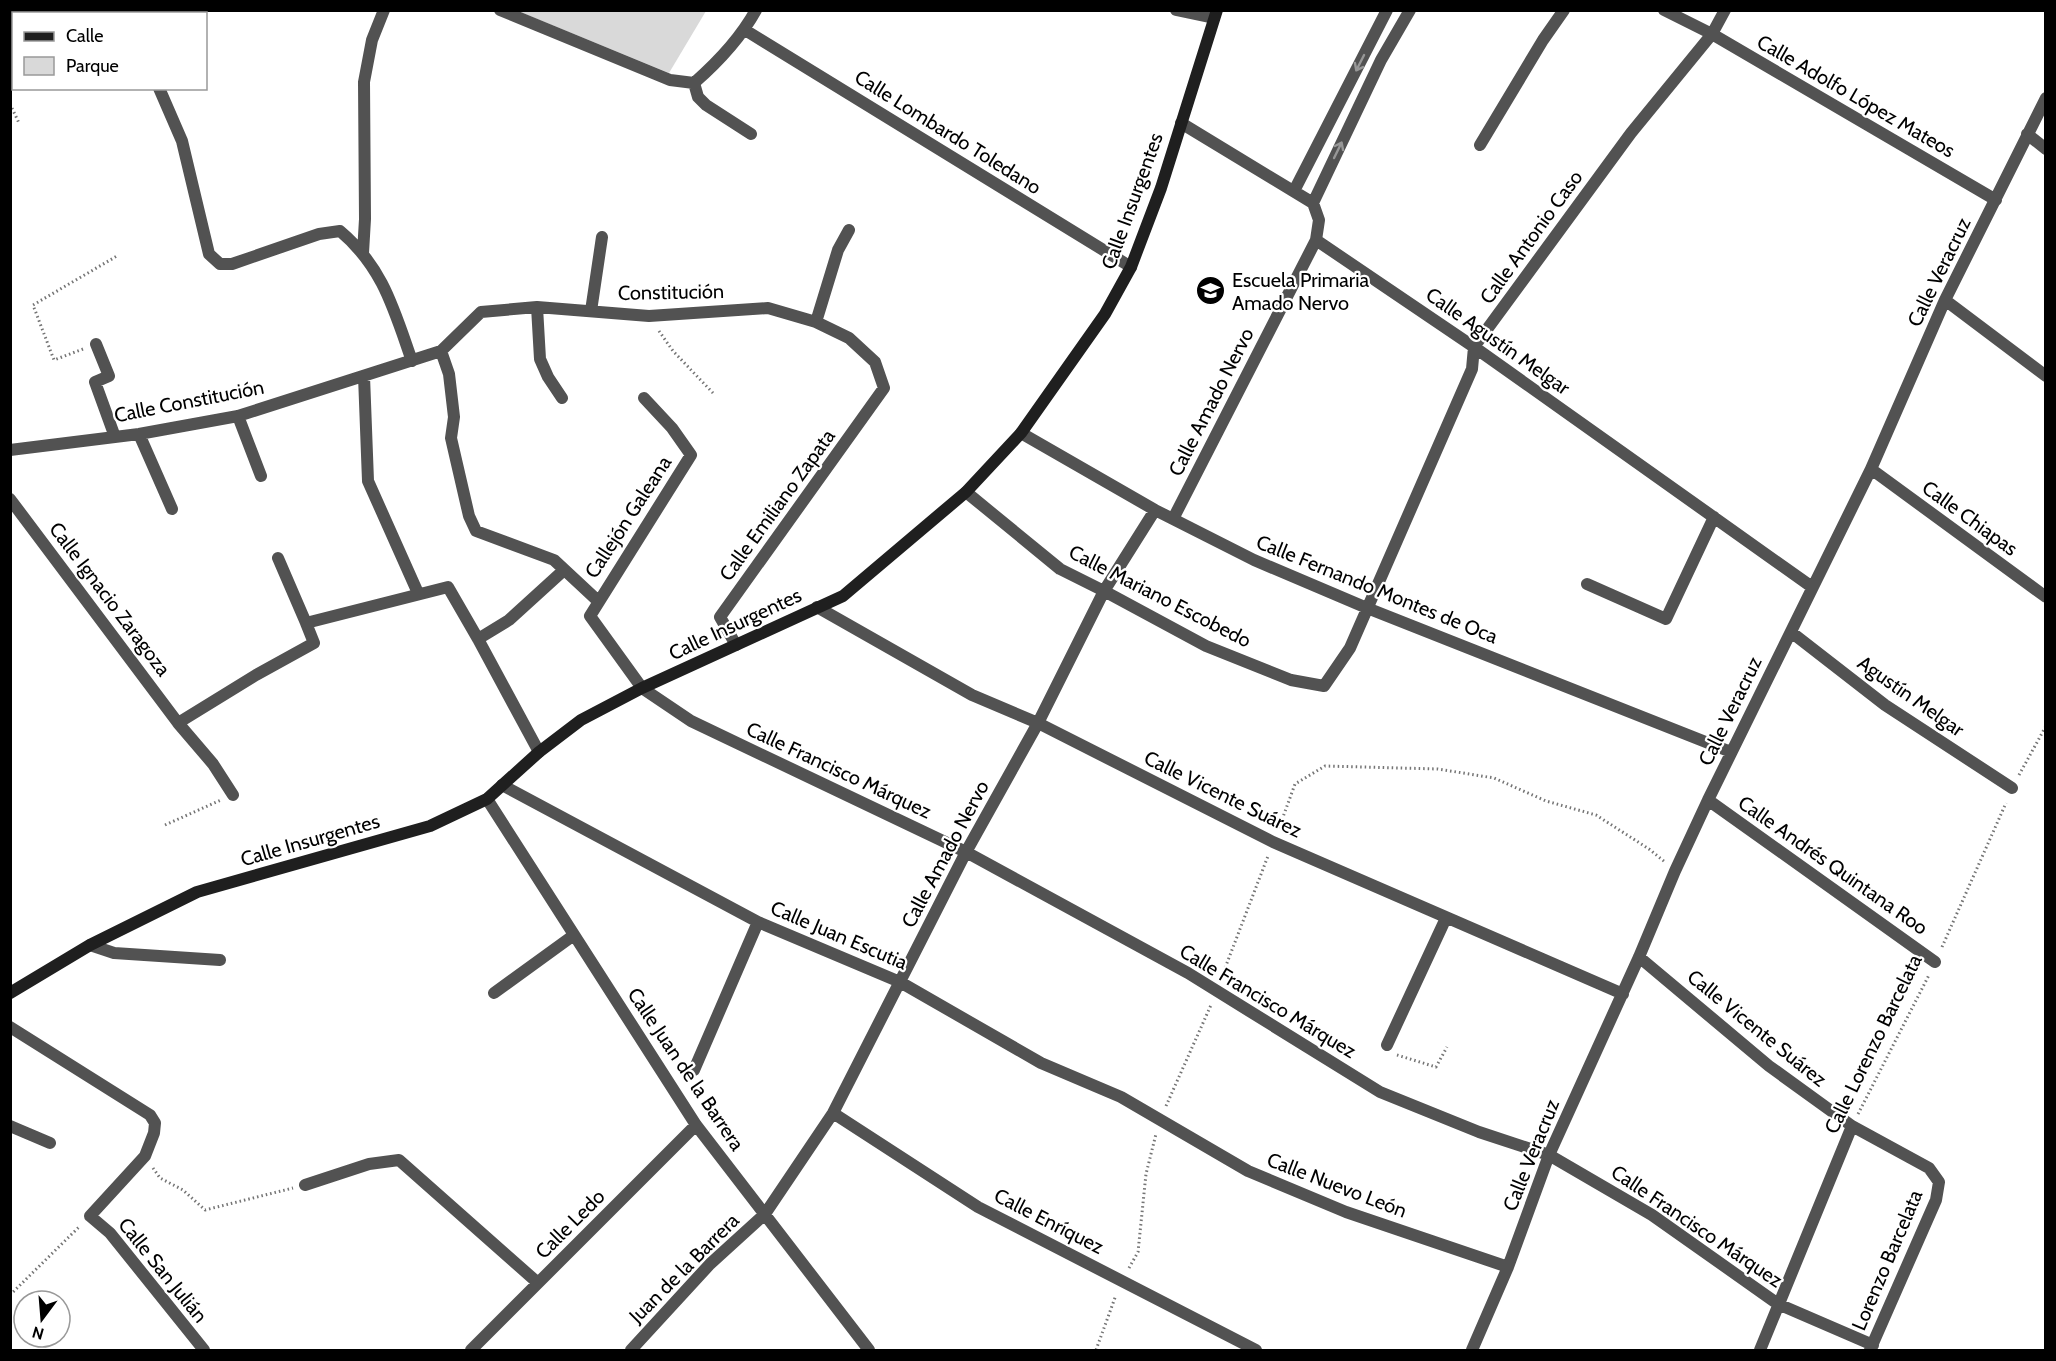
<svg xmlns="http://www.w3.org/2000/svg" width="2056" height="1361" viewBox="0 0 2056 1361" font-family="Cabin,sans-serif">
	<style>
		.green { fill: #d9d9d9 }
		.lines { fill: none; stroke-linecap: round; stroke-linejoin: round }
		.path { stroke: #747474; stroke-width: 3; stroke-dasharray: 1.5 3; stroke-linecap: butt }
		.street { stroke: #525252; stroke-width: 12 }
		.secondary { stroke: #1f1f1f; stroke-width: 12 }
		.oneway { stroke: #979797 }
		.labels { text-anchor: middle; stroke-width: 4.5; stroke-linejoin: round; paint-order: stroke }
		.street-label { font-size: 20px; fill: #000; stroke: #fff }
		.poi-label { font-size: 20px; fill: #000; stroke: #fff; text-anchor: start }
	</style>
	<rect width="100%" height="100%" fill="#fff"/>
	<path class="green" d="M518,11H706L669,73Z"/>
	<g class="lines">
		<path class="path" d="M10,104L19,123
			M659,331L673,351L713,393
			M83,349L54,360L33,305L117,256
			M2019,775L2046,726
			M165,825L221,800
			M1279,828L1295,784L1325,766L1438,769L1494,778L1546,801L1596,815L1649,849L1665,862
			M1942,947L2006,803
			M1222,976L1268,856
			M1397,1055L1436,1067L1447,1047
			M1166,1106L1211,1005
			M1858,1114L1929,975
			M153,1168L160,1178L183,1190L205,1210L293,1188
			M1129,1268L1138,1252L1146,1174L1156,1134
			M10,1295L80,1226
			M1096,1350L1116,1295"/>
		<path class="street" d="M94,10L99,14
			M500,10L670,80L694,83
			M1176,10L1214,18
			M1664,10L1712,34L1996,200
			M745,30L1131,267
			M694,83C718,62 740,39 756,10
			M694,83L698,97L706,105L751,134
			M159,88L182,141L209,254L220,264H232L319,234L340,231C383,267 394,310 412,361
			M1181,123L1313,203L1319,220L1316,240L1474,347L1812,587
			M2027,134L2046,149
			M1480,145L1543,40L1564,10
			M1294,191L1387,10
			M1313,203L1381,60L1410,10
			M363,253L365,219L364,82L372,40L384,10
			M1945,300L2046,376
			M537,307L540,359L548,377L562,398
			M591,311L602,237
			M816,322L838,250L849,230
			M96,344L109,376L95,382L115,437
			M441,351L449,374L454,417L451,438L469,516L476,531L554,560L598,601
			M364,376L368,481L418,593
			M644,398L672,428L691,455L590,616L642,688L691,721L966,852L1188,973L1380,1092L1479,1132L1549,1155L1652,1215L1778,1304L1873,1345
			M238,416L261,476
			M1021,433L1155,510L1254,560L1367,608L1731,752
			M139,434L172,509
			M10,450L139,434L238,416L441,351L481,312L537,307L649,316L768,308L816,322L849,338L875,362L884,388L720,617L736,645
			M1871,469L2046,597
			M966,492L1060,569L1104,591L1206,646L1291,680L1324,686L1350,648L1472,369L1474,347L1631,133L1712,34L1725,10
			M10,499L178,723L213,764L233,795
			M1173,519L1316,240
			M278,558L306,623
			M1587,584L1666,619L1714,517
			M817,607L972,695L1038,723L1273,842L1623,994
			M1791,632L1885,705L2012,788
			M478,639L509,620L564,570
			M178,723L256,675L314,643L306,623L448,587L478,639L539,752
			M502,785L758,922L900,982L1041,1063L1121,1097L1248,1171L1346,1212L1508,1267
			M487,799L696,1125L869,1350
			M1708,800L1935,962
			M90,945L114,953L220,960
			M1639,957L1769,1066L1852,1126L1929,1168L1939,1182L1936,1200L1870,1350
			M494,993L574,935
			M10,1027L150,1115L155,1123L154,1133L145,1156L90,1216L110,1233L204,1350
			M1387,1045L1446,918
			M694,1070L758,922
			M833,1113L978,1207L1256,1350
			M10,1126L50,1143
			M305,1185L369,1164L399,1160L538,1283
			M471,1350L696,1125
			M631,1350L710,1264L765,1214L833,1113L966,852L1038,723L1104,591L1155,510
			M1472,1350L1508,1267L1549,1155L1639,957L1675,871L1708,800L1871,469L1945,300L2046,98
			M1760,1350L1852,1126"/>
		<path class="secondary" d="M10,993L90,945L197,892L430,826L487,799L539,752L581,720L642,688L843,596L966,492L1021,433L1105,314L1131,267L1161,188L1217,10"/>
	</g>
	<defs><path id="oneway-shaft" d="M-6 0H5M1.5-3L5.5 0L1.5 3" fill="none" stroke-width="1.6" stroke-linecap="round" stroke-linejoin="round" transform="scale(1.5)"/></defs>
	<g class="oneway">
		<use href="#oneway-shaft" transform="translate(1360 63) rotate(117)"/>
		<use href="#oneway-shaft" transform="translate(1338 150) rotate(-64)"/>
	</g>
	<defs>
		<symbol id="school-disc" viewBox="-11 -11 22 22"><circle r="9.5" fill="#000" stroke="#fff"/><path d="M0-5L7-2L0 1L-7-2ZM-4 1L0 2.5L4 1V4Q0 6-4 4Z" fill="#fff"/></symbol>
	</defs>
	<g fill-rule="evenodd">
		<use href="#school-disc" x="1194" y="274" width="33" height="33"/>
	</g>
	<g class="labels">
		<g class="street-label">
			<text transform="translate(1856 96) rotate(30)" y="7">Calle Adolfo López Mateos</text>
			<text transform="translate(948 132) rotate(32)" y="7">Calle Lombardo Toledano</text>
			<text transform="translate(1132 201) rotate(-70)" y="7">Calle Insurgentes</text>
			<text transform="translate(1531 237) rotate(-54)" y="7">Calle Antonio Caso</text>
			<text transform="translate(1939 272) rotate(-64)" y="7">Calle Veracruz</text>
			<text transform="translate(671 292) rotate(-1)" y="7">Constitución</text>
			<text transform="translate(1498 341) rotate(35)" y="7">Calle Agustín Melgar</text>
			<text transform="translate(189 401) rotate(-11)" y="7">Calle Constitución</text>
			<text transform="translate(1211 402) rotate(-63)" y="7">Calle Amado Nervo</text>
			<text transform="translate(777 505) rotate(-54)" y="7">Calle Emiliano Zapata</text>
			<text transform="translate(628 517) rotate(-57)" y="7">Callejón Galeana</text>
			<text transform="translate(1970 518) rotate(36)" y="7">Calle Chiapas</text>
			<text transform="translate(1377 589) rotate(22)" y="7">Calle Fernando Montes de Oca</text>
			<text transform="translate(1160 596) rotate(27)" y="7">Calle Mariano Escobedo</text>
			<text transform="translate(110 599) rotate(53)" y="7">Calle Ignacio Zaragoza</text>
			<text transform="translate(735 624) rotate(-25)" y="7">Calle Insurgentes</text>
			<text transform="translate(1911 696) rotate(35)" y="7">Agustín Melgar</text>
			<text transform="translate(1730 711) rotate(-64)" y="7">Calle Veracruz</text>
			<text transform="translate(839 770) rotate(25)" y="7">Calle Francisco Márquez</text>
			<text transform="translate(1223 794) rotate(26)" y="7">Calle Vicente Suárez</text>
			<text transform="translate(310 840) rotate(-16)" y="7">Calle Insurgentes</text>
			<text transform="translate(945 854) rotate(-62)" y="7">Calle Amado Nervo</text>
			<text transform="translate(1833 865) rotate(35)" y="7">Calle Andrés Quintana Roo</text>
			<text transform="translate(839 935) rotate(23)" y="7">Calle Juan Escutia</text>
			<text transform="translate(1268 1001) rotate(31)" y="7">Calle Francisco Márquez</text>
			<text transform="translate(1757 1028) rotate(39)" y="7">Calle Vicente Suárez</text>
			<text transform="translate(1873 1044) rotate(-64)" y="7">Calle Lorenzo Barcelata</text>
			<text transform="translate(686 1069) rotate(56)" y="7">Calle Juan de la Barrera</text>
			<text transform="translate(1531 1155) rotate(-68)" y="7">Calle Veracruz</text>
			<text transform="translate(1337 1185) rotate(21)" y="7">Calle Nuevo León</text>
			<text transform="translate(1049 1221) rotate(27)" y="7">Calle Enríquez</text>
			<text transform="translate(570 1224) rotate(-45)" y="7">Calle Ledo</text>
			<text transform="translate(1697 1226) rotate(34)" y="7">Calle Francisco Márquez</text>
			<text transform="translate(1887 1260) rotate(-67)" y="7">Lorenzo Barcelata</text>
			<text transform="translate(684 1268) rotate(-45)" y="7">Juan de la Barrera</text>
			<text transform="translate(163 1270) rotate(51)" y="7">Calle San Julián</text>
		</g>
		<g class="poi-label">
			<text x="1232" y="287">Escuela Primaria<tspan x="1232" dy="23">Amado Nervo</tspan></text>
		</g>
	</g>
	<rect width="2056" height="1361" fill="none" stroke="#000000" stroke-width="24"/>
	<rect x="12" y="12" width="195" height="78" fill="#ffffff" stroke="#999999" stroke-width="1.5"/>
	<rect x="24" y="32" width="30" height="9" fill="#1f1f1f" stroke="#999999" stroke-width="1.5"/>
	<text x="66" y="42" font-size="18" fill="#000000">Calle</text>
	<rect x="24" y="57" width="30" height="18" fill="#d9d9d9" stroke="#999999" stroke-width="1.5"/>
	<text x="66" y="72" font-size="18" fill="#000000">Parque</text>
	<g transform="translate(42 1319) rotate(196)"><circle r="28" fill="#ffffff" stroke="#999999" stroke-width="1.5"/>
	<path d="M0-4.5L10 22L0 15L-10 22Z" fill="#000000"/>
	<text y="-9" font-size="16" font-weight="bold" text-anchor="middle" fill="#000000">N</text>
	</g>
</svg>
